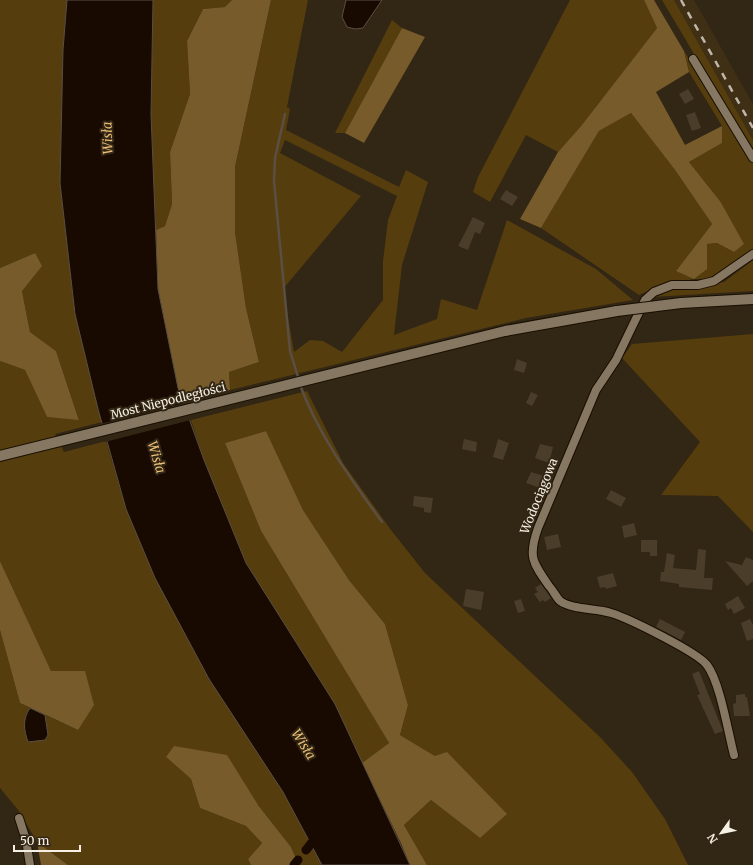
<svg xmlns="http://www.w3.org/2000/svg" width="753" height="865" viewBox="0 0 753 865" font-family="Merriweather,serif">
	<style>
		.built { fill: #3e2f15 }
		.green { fill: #553d0e; fill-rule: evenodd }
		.forest { fill: #775b2b }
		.water { fill: #180a00; stroke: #5b4f44 }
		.pier { fill: #322614 }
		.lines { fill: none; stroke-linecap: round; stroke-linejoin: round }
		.stream { stroke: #5b4f44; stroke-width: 2.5 }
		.canal { stroke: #180a00; stroke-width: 9 }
		.building { fill: #4a3e2b }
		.street-casing { stroke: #190f01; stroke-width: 10 }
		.secondary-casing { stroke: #190f01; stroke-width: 12 }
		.street { stroke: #857762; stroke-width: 8 }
		.secondary { stroke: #857762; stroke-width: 10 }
		.rail { stroke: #c0b7aa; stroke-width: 2.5; stroke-dasharray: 7 7; stroke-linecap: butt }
		.secondary-bridge-casing { stroke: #190f01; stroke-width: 12; stroke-linecap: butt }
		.secondary-bridge { stroke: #857762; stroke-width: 10 }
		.labels { text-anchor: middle; stroke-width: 4; stroke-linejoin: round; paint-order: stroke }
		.street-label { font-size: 12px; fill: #f6efe3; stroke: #322614 }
		.water-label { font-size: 13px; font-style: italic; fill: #ebbe76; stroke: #322614 }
	</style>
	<rect width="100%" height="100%" fill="#322614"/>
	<path class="built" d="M674,0H694L753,104V140Z"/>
	<path class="green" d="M0,0H67L63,50L60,183L75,314L102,422L55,434L64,452L106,441L126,509L155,578L283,792L322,865H299L291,847L258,805L166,757L191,779L200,808L246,826L262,843L248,859L251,865H68L37,842L19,811L0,788V630L20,703L30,708L25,716L45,740L48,736L45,715L78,730L0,561V361L25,370L47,417L79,419L56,351L30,332L22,291L35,253L0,268Z
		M153,0H232L226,7L203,9L187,41L190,94L170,152L172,204L165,226L156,230L151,114Z
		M271,0H308L287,107L290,109L286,130L399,187L406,170L428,182L402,265L394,335L437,319L441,299L477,310L507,220L596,269L633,300L526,318L230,390L229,372L259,362L246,308L235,232V167ZM285,140L397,196L388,220L383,261V300L342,352L323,341L310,340L294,352L283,289L361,196L280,153Z
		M570,0H644L657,28L581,126L558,152L526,135L490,202L473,192L478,177Z
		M662,0H674L753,140V153Z
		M392,20L402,28L345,133H335Z
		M684,51L753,163V250L708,279H694L661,285L639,295L541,228L599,131L631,113L675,170L712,224L676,271L707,244L717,243L734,252L720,201L689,162L722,143V126L689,72Z
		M753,260V291L652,297L670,289L698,287L724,282Z
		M753,334V532L718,496L661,495L700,442L622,358L632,344Z
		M307,391L343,463L391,530L425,573L600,737L632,772L665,819L688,865H427L404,825L431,800L480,838L435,756L400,735L408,705L385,624L349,580L303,510L266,431L225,443L261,531L389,743L362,763L335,704L246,563L204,460L191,420Z"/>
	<path class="forest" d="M232,0H271L235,167V232L246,308L259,362L229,372L230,390L183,403L178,388L158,289L156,230L165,226L172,204L170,152L190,94L187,41L203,9L225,7Z
		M644,0H654L684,51L689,72L656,92L685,145L722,126V143L689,162L720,201L744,244L734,252L717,243L707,244V269L694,279L676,271L712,224L675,170L631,113L599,131L541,228L520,219L558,152L581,126L657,28Z
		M402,28L425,37L364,143L345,133Z
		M35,253L42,266L22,291L30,332L56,351L79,420L47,417L25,370L0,361V268Z
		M266,431L303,510L349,580L385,624L408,705L400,735L435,756L447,752L507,814L480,838L431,800L404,825L427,865H410L401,843L362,763L389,743L261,531L225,443Z
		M0,561L51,671H85L94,705L78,730L20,703L0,630Z
		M174,746L227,755L258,805L291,847L299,865H251L248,859L262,843L246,826L200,808L191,779L166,757Z
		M37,842L68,865H41Z"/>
	<path class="water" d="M67,0H153L151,114L158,289L178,388L204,460L246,563L335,704L410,865H322L283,792L209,679L155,578L126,509L98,409L75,314L60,183L63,50Z
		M346,0H382L363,28L355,29L347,27L342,17Z
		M30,708L45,715L48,735L45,740L28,742C24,730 22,720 30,708Z"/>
	<path class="pier" d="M185,403L191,420L105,442L100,424Z"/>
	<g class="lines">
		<path class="stream" d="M285,114L275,158L274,181L290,351L299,380
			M300,385C319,436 351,479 382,522"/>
		<path class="canal" d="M306,850L317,836
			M294,865L298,860"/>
	</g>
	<path class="building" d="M688,89L694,99L685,104L679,94Z
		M695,112L701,128L692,131L686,115Z
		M506,190L518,197L512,206L500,199Z
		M473,217L485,223L480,234L475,232L468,250L458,246Z
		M517,359L527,363L524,373L514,370Z
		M531,392L538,395L532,406L526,403Z
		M464,439L477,442L476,452L462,449Z
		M498,439L509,443L503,460L493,457Z
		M540,444L553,447L549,463L535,458Z
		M531,472L544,476L540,488L526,483Z
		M611,490L626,498L621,507L606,499Z
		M414,496L433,498L431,513L424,512V508L413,506Z
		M634,523L637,535L624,538L622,526Z
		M558,534L561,547L547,550L544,537Z
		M641,540H657V556H650V552H641Z
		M698,549L706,550L704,578H713L712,590L679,587V584L660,581L661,572H664L667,553L675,555L673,568L696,570Z
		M746,557L753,560V581L747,586L725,561L742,565Z
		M613,573L617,586L606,589L605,587L600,588L597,577Z
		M541,584L551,598L545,602L543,600L540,602L534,594L538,592L535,588Z
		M466,589L484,592L481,610L463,606Z
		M738,596L745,608L734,614L731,608L728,610L725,604Z
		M521,599L525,611L518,613L514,601Z
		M660,619L685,632L681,640L656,627Z
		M750,619L753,625V639L747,641L741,623Z
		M699,671L723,731L715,734L697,695L700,694L692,674Z
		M745,694V697H747L750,716H734L733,704L736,703V695Z"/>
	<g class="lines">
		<defs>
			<path id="street" d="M693,59L753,158
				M734,755C728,732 720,682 707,665C697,652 628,618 611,613C595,608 573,610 560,601C556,597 553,590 549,586C532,562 528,556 538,528L596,390L616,360L645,300L654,292L672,285H698L714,281L753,254
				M19,818L26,840L30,865"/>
			<path id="secondary" d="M681,303L753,299
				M0,456L505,331L617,311"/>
		</defs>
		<use href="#street" class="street-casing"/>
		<use href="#secondary" class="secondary-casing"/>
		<use href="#street" class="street"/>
		<use href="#secondary" class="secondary"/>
		<path class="rail" d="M681,0L753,128"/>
		<defs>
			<path id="secondary-bridge" d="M617,311L681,303"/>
		</defs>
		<use href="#secondary-bridge" class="secondary-bridge-casing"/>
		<use href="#secondary-bridge" class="secondary-bridge"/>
	</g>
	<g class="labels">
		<g class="street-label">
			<text transform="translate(168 401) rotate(-14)" y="4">Most Niepodległości</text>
			<text transform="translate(539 496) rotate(-68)" y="4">Wodociągowa</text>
		</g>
		<g class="water-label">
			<text transform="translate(107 138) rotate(-92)" y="5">Wisła</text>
			<text transform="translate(157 457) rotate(73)" y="5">Wisła</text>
			<text transform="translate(304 744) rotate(58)" y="5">Wisła</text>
		</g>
	</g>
	<g transform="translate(721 833) rotate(237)" stroke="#322614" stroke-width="3" paint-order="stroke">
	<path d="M0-3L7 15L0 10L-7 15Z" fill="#f6efe3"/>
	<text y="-6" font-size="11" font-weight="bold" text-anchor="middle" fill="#f6efe3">N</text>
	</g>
	<path d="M14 845v6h66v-6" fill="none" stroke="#f6efe3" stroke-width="2"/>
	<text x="20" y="845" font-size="12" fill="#f6efe3" stroke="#322614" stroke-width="3" paint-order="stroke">50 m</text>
</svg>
